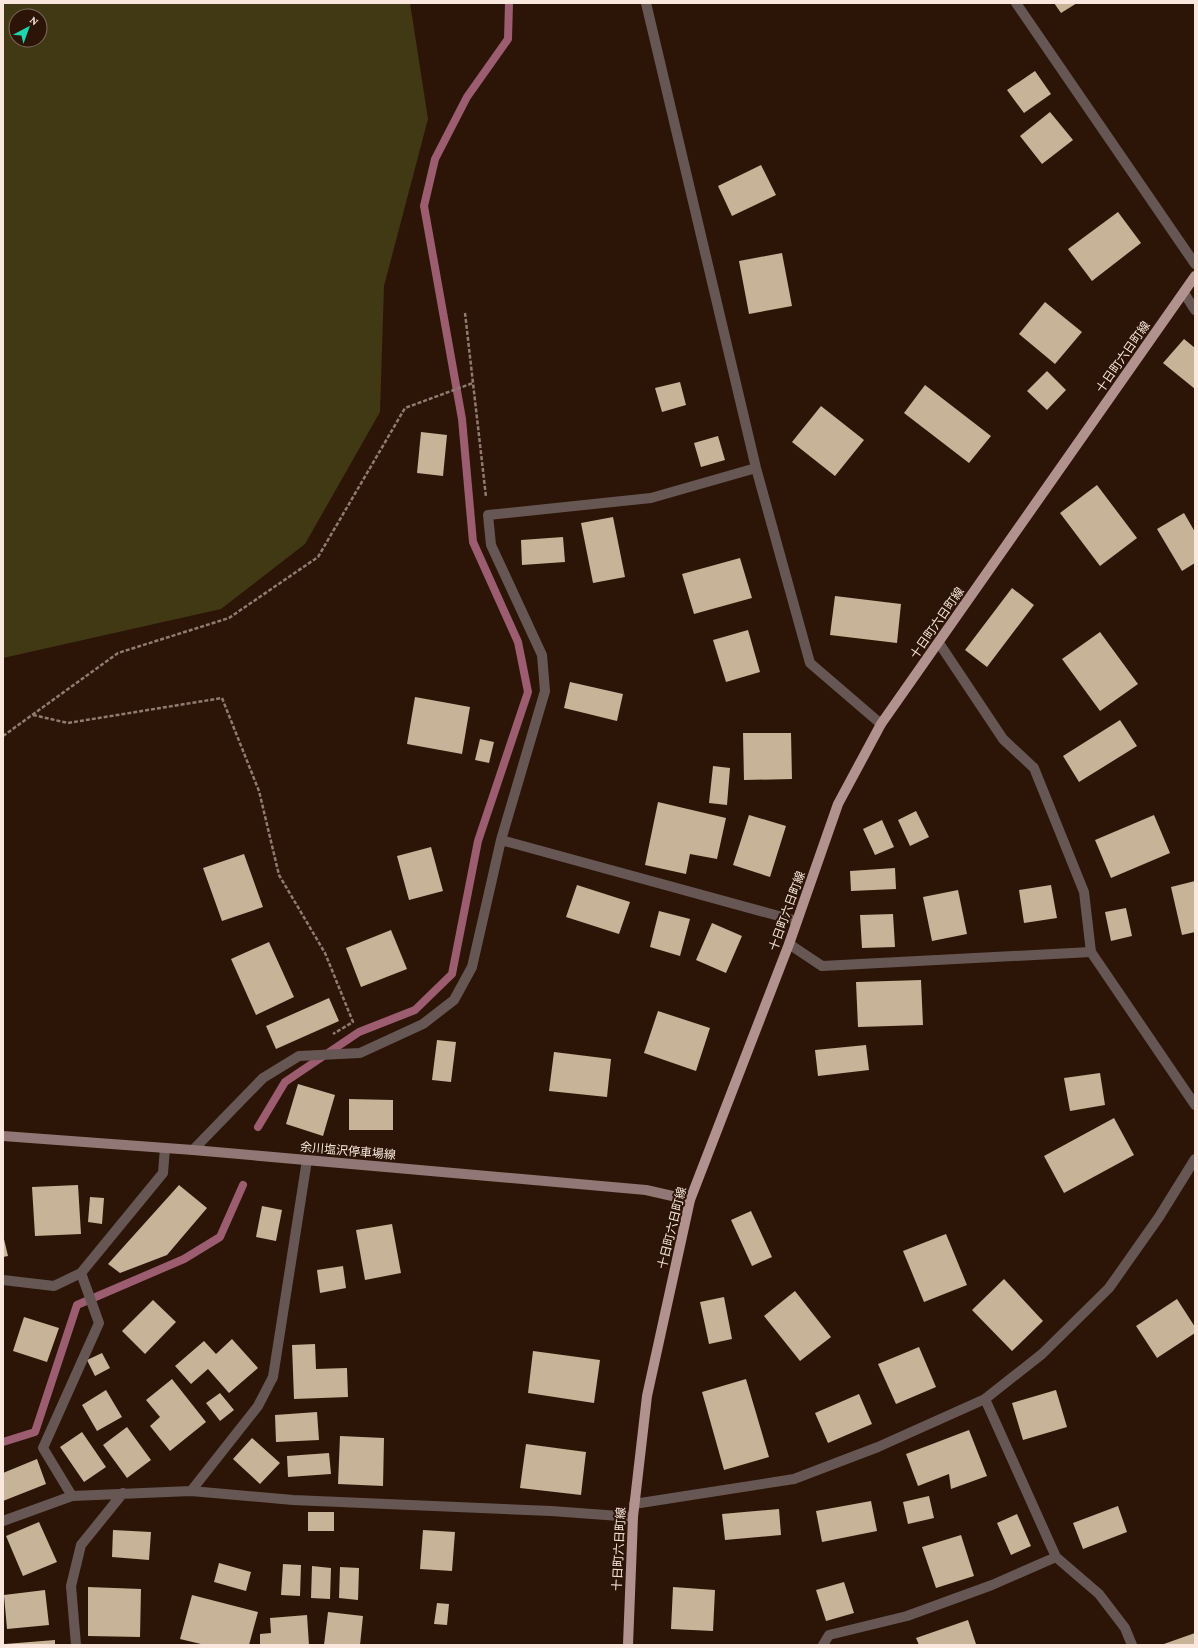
<svg xmlns="http://www.w3.org/2000/svg" width="1198" height="1648" viewBox="0 0 1198 1648" font-family="'Crimson Pro','Noto Sans JP',serif">
	<style>
		.green { fill: #403914; fill-rule: evenodd }
		.lines { fill: none; stroke-linecap: round; stroke-linejoin: round }
		.stream { stroke: #9c5d70; stroke-width: 8 }
		.building { fill: #c7b397 }
		.path { stroke: #907b70; stroke-width: 2.5; stroke-dasharray: 4 2; stroke-linecap: butt }
		.service { stroke: #665755; stroke-width: 10 }
		.minor { stroke: #665755; stroke-width: 10 }
		.secondary { stroke: #917876; stroke-width: 10 }
		.primary { stroke: #b2928f; stroke-width: 10 }
		.labels { text-anchor: middle; stroke-width: 4; stroke-linejoin: round; paint-order: stroke }
		.street-label { font-size: 12px; fill: #fae8df; stroke: #2c1507 }
	</style>
	<rect width="100%" height="100%" fill="#2c1507"/>
	<path class="green" d="M3,3H410L428,119L384,286L380,412L305,544L221,609L3,658ZM16,16H40V40H16Z"/>
	<g class="lines">
		<path class="stream" d="M258,1127L285,1082L359,1032L415,1010L452,974L478,841L528,692L518,642L473,542L462,419L424,206L435,159L467,97L508,39L509,3
			M3,1442L35,1432L77,1305L184,1259L220,1237L243,1185"/>
	</g>
	<path class="building" d="M1054,3H1077L1061,13Z
		M1035,71L1051,94L1024,113L1007,90Z
		M1050,112L1073,140L1042,164L1020,136Z
		M761,165L776,195L732,216L718,186Z
		M1118,212L1141,243L1092,281L1068,249Z
		M782,253L792,306L749,314L739,261Z
		M1045,302L1082,332L1055,364L1019,334Z
		M1184,339L1195,348V389L1163,363Z
		M1047,371L1066,390L1047,410L1027,391Z
		M680,382L686,405L662,412L655,388Z
		M925,385L991,436L969,463L904,413Z
		M821,406L864,440L835,476L792,442Z
		M421,432L447,435L443,476L417,473Z
		M718,436L725,460L701,467L694,443Z
		M1097,485L1137,538L1100,566L1060,513Z
		M1184,513L1195,532V563L1182,571L1157,529Z
		M613,517L625,577L593,583L581,523Z
		M563,537L565,562L522,565L521,540Z
		M740,558L752,598L694,614L682,574Z
		M1012,588L1034,605L987,667L965,650Z
		M835,596L901,604L897,643L830,635Z
		M748,630L760,672L726,682L713,640Z
		M1100,632L1138,684L1100,711L1062,659Z
		M570,682L623,694L617,721L564,708Z
		M415,697L470,707L462,754L407,744Z
		M1120,720L1137,746L1079,782L1063,756Z
		M743,733H791L792,779L744,780Z
		M480,739L494,742L489,763L475,760Z
		M713,766L730,768L727,805L709,803Z
		M658,802L726,818L717,859L690,854L686,874L645,865Z
		M916,811L929,837L910,846L898,820Z
		M749,815L786,826L770,877L733,865Z
		M1154,815L1170,853L1111,878L1095,840Z
		M882,820L894,847L875,855L863,829Z
		M431,847L443,891L409,900L397,856Z
		M244,854L263,907L222,921L203,868Z
		M895,868L896,889L851,891L850,871Z
		M1195,881V932L1182,935L1171,887Z
		M577,885L630,902L619,934L566,917Z
		M1051,885L1057,918L1024,923L1019,890Z
		M958,890L967,934L932,941L923,897Z
		M1126,908L1132,936L1111,941L1105,912Z
		M659,911L690,919L680,956L650,947Z
		M893,914L895,947L862,948L860,915Z
		M712,923L742,936L726,973L696,960Z
		M391,930L407,969L361,987L346,948Z
		M269,942L294,997L256,1015L231,959Z
		M921,980L923,1025L858,1027L856,982Z
		M329,998L339,1021L276,1049L266,1026Z
		M658,1011L710,1028L696,1071L644,1053Z
		M437,1040L456,1042L451,1082L432,1080Z
		M866,1045L869,1070L818,1076L815,1050Z
		M554,1052L611,1059L607,1097L549,1091Z
		M1100,1073L1105,1105L1070,1111L1064,1078Z
		M298,1084L335,1095L323,1136L286,1124Z
		M349,1099L393,1100V1130H349Z
		M1114,1118L1134,1155L1064,1193L1044,1156Z
		M78,1185L81,1234L35,1236L32,1187Z
		M179,1185L207,1208L167,1255L120,1273L108,1264Z
		M90,1197L104,1198L102,1224L88,1222Z
		M262,1206L282,1210L276,1241L256,1237Z
		M751,1211L772,1257L752,1266L731,1220Z
		M392,1224L401,1273L365,1280L356,1230Z
		M946,1234L967,1285L924,1302L903,1251Z
		M3,1235L8,1256L3,1257Z
		M343,1266L346,1288L320,1293L317,1270Z
		M1004,1279L1043,1321L1012,1351L972,1310Z
		M795,1291L831,1337L800,1361L764,1316Z
		M724,1297L732,1339L709,1344L700,1302Z
		M1177,1299L1195,1327V1333L1157,1358L1136,1326Z
		M153,1300L176,1322L145,1354L122,1331Z
		M24,1317L59,1328L47,1362L13,1351Z
		M232,1339L258,1368L229,1393L208,1369L191,1384L175,1366L204,1341L216,1354Z
		M315,1344L316,1369L347,1368L348,1397L294,1399L292,1345Z
		M919,1347L936,1387L896,1404L878,1364Z
		M533,1351L600,1360L594,1403L528,1393Z
		M102,1353L110,1368L95,1376L87,1360Z
		M172,1379L206,1422L170,1451L150,1426L160,1417L146,1400Z
		M746,1379L769,1457L724,1470L702,1392Z
		M106,1390L122,1417L97,1431L82,1405Z
		M1056,1390L1067,1427L1023,1440L1012,1403Z
		M220,1393L234,1410L220,1421L206,1403Z
		M859,1394L872,1424L828,1443L815,1413Z
		M317,1412L319,1440L276,1442L275,1415Z
		M127,1427L151,1460L127,1478L103,1445Z
		M969,1430L987,1476L951,1489L949,1474L918,1486L906,1454Z
		M82,1432L106,1467L84,1482L60,1447Z
		M340,1436L384,1438L383,1486L338,1484Z
		M252,1438L280,1463L260,1484L233,1459Z
		M526,1444L586,1452L581,1495L520,1488Z
		M329,1453L331,1474L288,1477L287,1456Z
		M37,1459L46,1484L3,1501V1473Z
		M929,1496L934,1518L908,1524L903,1502Z
		M871,1501L877,1531L822,1542L816,1511Z
		M1118,1506L1127,1532L1083,1549L1073,1523Z
		M779,1509L781,1535L725,1540L722,1514Z
		M308,1512H334V1531H308Z
		M1017,1514L1031,1546L1011,1555L997,1523Z
		M39,1522L57,1562L23,1576L6,1536Z
		M113,1530L151,1532L149,1560L112,1557Z
		M423,1530L455,1532L452,1571L420,1569Z
		M961,1535L974,1576L936,1588L922,1547Z
		M219,1563L251,1572L246,1591L214,1582Z
		M283,1564L301,1565L300,1596L281,1595Z
		M312,1566L331,1568L330,1599L311,1598Z
		M340,1567L359,1568L358,1600L339,1598Z
		M844,1582L854,1613L826,1621L816,1590Z
		M88,1587L141,1589L140,1637L88,1636Z
		M673,1587L715,1590L713,1631L671,1629Z
		M45,1590L49,1625L7,1629L4,1595Z
		M192,1595L258,1612L249,1645H205L180,1639Z
		M437,1603L449,1604L447,1625L434,1624Z
		M328,1612L363,1616L360,1645H324Z
		M307,1615L309,1645H260V1634L271,1633L270,1618Z
		M968,1620L976,1644L919,1645L916,1638Z
		M1195,1633V1645H1161Z
		M55,1640V1645H5V1644Z"/>
	<g class="lines">
		<path class="path" d="M465,313L486,497
			M33,715L68,723L222,698L259,791L279,875L325,953L353,1022L333,1034
			M3,736L118,653L229,618L318,557L405,408L473,383"/>
		<path class="service" d="M789,944L822,966L1091,952"/>
		<path class="minor" d="M646,3L756,468L810,663L881,724
			M1016,3L1195,264
			M1184,293L1195,310
			M939,643L1003,739L1034,768L1084,892L1091,952L1195,1105
			M501,840L797,921
			M193,1150L263,1078L299,1056L360,1053L423,1024L454,1000L472,967L501,840L545,691L542,655L491,545L488,515L651,498L756,468
			M3,1280L54,1286L81,1273L163,1173L165,1148
			M985,1399L1056,1557L1099,1594L1125,1628L1132,1645
			M191,1491L258,1406L273,1377L307,1160
			M72,1496L43,1448L99,1323L81,1273
			M634,1504L794,1479L878,1447L985,1399L1042,1354L1109,1288L1159,1217L1195,1159
			M3,1521L72,1496L191,1491L293,1500L551,1511L633,1517
			M76,1645L71,1586L81,1545L123,1493
			M823,1645L829,1635L907,1616L992,1585L1056,1557"/>
		<path class="secondary" d="M3,1136L193,1150L646,1190L690,1200"/>
		<path class="primary" d="M628,1645L633,1517L647,1396L690,1200L789,944L838,804L881,724L1195,276"/>
	</g>
	<g class="labels">
		<g class="street-label">
			<text transform="translate(1123 357) rotate(-55)" y="4">十日町六日町線</text>
			<text transform="translate(937 623) rotate(-55)" y="4">十日町六日町線</text>
			<text transform="translate(787 911) rotate(-70)" y="4">十日町六日町線</text>
			<text transform="translate(348 1151) rotate(5)" y="4">余川塩沢停車場線</text>
			<text transform="translate(672 1228) rotate(-76)" y="4">十日町六日町線</text>
			<text transform="translate(619 1549) rotate(-87)" y="4">十日町六日町線</text>
		</g>
	</g>
	<rect width="1198" height="1648" fill="none" stroke="#fae8df" stroke-width="8"/>
	<g transform="translate(28 28) rotate(41)"><circle r="19" fill="#2c1507" stroke="#7e695d"/>
	<path d="M0-3L7 15L0 10L-7 15Z" fill="#1ed5b0"/>
	<text y="-6" font-size="11" font-weight="bold" text-anchor="middle" fill="#fae8df">N</text>
	</g>
</svg>
